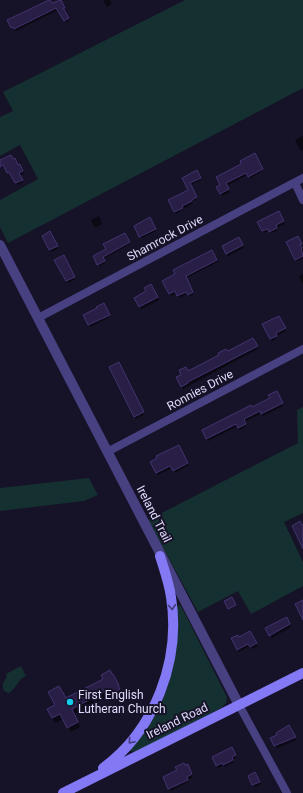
<svg xmlns="http://www.w3.org/2000/svg" width="303" height="793" viewBox="0 0 303 793" font-family="Roboto,sans-serif">
	<style>
		.green { fill: #153030 }
		.shadow { fill: #0007 }
		.building { fill: #291f46; stroke: #423370 }
		.lines { fill: none; stroke-linecap: round; stroke-linejoin: round }
		.minor { stroke: #474182; stroke-width: 8 }
		.tertiary { stroke: #474182; stroke-width: 10 }
		.secondary { stroke: #8379f4; stroke-width: 10 }
		.oneway { stroke: #423b79 }
		.poi-dot { fill: #16cced; stroke: #161227; stroke-width: 1.5 }
		.labels { text-anchor: middle; stroke-width: 4; stroke-linejoin: round; paint-order: stroke }
		.street-label { font-size: 12px; fill: #e0dafc; stroke: #161227 }
		.poi-label { font-size: 12px; fill: #e0dafc; stroke: #161227; text-anchor: start }
	</style>
	<rect width="100%" height="100%" fill="#161227"/>
	<path class="green" d="M185,0H303V88L8,243L0,227V200L38,179L20,145L0,156V117L13,111L3,92Z
		M303,407V513L284,522L303,562V586L251,614L238,591L198,612L148,520L298,443L297,410Z
		M89,478L98,495L84,501L0,511V488Z
		M176,605L181,606L227,697L226,703L221,708L136,752L130,751V748C137,740 145,731 151,721C166,698 174,670 176,642C178,630 176,617 176,605Z
		M21,666L26,676C18,679 16,689 9,693C0,691 2,682 7,677L6,674Z"/>
	<path class="shadow" d="M60,0L69,21L66,22L58,10L16,31L15,29L13,30V29Z
		M103,0H110L112,4L107,7Z
		M303,136V150L301,151L295,140Z
		M254,154L263,171L250,178L248,175L226,186L230,192L222,196L218,187Z
		M0,161L18,166L19,165L24,173L20,176L23,182L18,185L5,167L3,168Z
		M197,171L201,180L190,185L197,199L192,202L193,203L176,214L169,201L189,191L183,178Z
		M279,212L285,224L276,228L278,230L271,233L270,230L264,233L259,222Z
		M99,216L102,224L95,228L91,220Z
		M150,219L156,231L142,238L135,226Z
		M50,232L58,249L51,252L43,236Z
		M125,234L130,244L103,259L105,263L99,266L94,256L107,249Z
		M297,237L302,246L301,247L303,250L301,251L303,258L297,261L287,242Z
		M238,238L244,248L228,256L223,247Z
		M212,252L218,262L186,278L193,295L190,297L188,293L180,298L177,293L171,296L163,281Z
		M63,256L75,279L68,283L55,260Z
		M303,274V284L299,276Z
		M151,285L159,300L141,309L136,299L147,292Z
		M104,304L110,317L90,327L85,316L98,309Z
		M279,317L286,331L276,336L277,338L272,341L263,325Z
		M253,340L258,349L183,389L177,378Z
		M119,363L145,414L136,419L124,395Z
		M276,392L283,406L263,416L262,413L244,422L246,426L240,430L238,426L208,441L203,431L271,399Z
		M178,446L189,465L175,473L172,468L158,475L152,462Z
		M286,619L291,627L272,638L267,629Z
		M250,633L258,646L252,649L250,646L239,652L232,639L238,638Z
		M113,675L121,690L120,691L122,695L114,699L112,695L74,714L80,727L71,732L63,719L55,723L48,710Z
		M289,726L296,740L277,748L272,739L278,736Z
		M231,749L236,758L232,759L234,762L225,767L224,765L218,768L213,758Z
		M187,766L193,777L187,780L188,782L171,791L164,778Z
		M255,773L261,784L255,787L249,776Z"/>
	<path class="building" d="M49,0H50L52,3L61,0L65,8H63L69,18L64,21L56,8L14,29L13,27L11,28L7,20Z
		M255,153L263,169L248,177L246,173L226,183L229,189L220,194L216,187L220,185L216,177L241,164L240,161Z
		M11,155L13,159L15,158L18,165L20,164L23,171L19,173L23,180L15,183L9,172L7,173L3,165L0,167V160Z
		M197,170L201,178L190,183L197,197L192,200V201L182,206L183,208L174,212L168,200L188,190L182,178Z
		M279,211L284,221L276,225L277,228L269,232L268,229L262,231L257,222Z
		M150,217L156,229L139,237L134,226Z
		M50,231L58,246L49,250L42,236Z
		M125,233L130,242L103,257L105,261L97,265L93,256L106,249L103,244Z
		M298,236L302,244H300L302,248L301,249L303,256L295,260L286,242Z
		M239,237L243,245L226,254L222,246Z
		M212,250L217,260L186,276L193,292L188,295L186,292L177,296L175,291L169,294L162,281L175,274L173,270Z
		M64,255L75,277L66,281L54,260Z
		M151,284L158,297L139,307L134,298L146,291L144,288Z
		M104,303L110,315L88,325L83,315L97,308L96,307Z
		M279,316L286,328L276,333L277,336L270,339L262,324Z
		M253,338L258,346L188,382V383L181,387L176,377L181,375L179,370L186,367L188,371L219,355L218,353L226,349L228,351Z
		M119,362L144,412L134,417L109,367Z
		M277,391L283,403L261,414L260,411L244,419L246,424L238,428L236,424L206,439L202,430L251,405L252,407L270,398L268,395Z
		M179,445L188,463L173,471L170,466L156,473L150,462L157,458L156,456Z
		M300,521L303,526V549L292,526Z
		M232,597L236,605L228,609L224,601Z
		M303,600V620L295,604Z
		M287,617L290,624L269,636L265,628Z
		M250,631L257,643L250,647L248,644L237,650L231,638L238,635L239,637Z
		M110,670L112,674H113L119,685H118L120,689L111,694L108,690L72,709L78,722L67,728L60,714L52,718L47,709L55,705L48,692L59,686L66,698L103,679L101,675Z
		M289,725L296,737L274,746L270,738L277,735L276,733Z
		M232,747L236,755L232,757L233,760L223,765L222,763L216,766L212,757Z
		M184,763L185,765L188,764L192,774L187,777L188,780L168,789L163,777L177,770L175,767Z
		M255,772L260,782L252,785L248,776Z"/>
	<g class="lines">
		<path class="minor" d="M295,183L303,200
			M38,318L303,178
			M107,452L303,349
			M239,705L287,793"/>
		<path class="tertiary" d="M0,245L239,705"/>
		<path class="secondary" d="M103,768C155,730 181,660 171,597C169,583 164,569 160,556
			M63,793L303,673"/>
	</g>
	<defs><path id="oneway-chevron" d="M-2-3.5L2.5 0L-2 3.5" fill="none" stroke-width="1.6" stroke-linecap="round" stroke-linejoin="round"/></defs>
	<g class="oneway">
		<use href="#oneway-chevron" transform="translate(172 607) rotate(85)"/>
		<use href="#oneway-chevron" transform="translate(131 741) rotate(130)"/>
	</g>
	<circle class="poi-dot" cx="70" cy="702" r="4"/>
	<g class="labels">
		<g class="street-label">
			<text transform="translate(165 238) rotate(-28)" y="4">Shamrock Drive</text>
			<text transform="translate(200 390) rotate(-28)" y="4">Ronnies Drive</text>
			<text transform="translate(154 514) rotate(63)" y="4">Ireland Trail</text>
			<text transform="translate(177 721) rotate(-26)" y="4">Ireland Road</text>
		</g>
		<g class="poi-label">
			<text x="78" y="699">First English<tspan x="78" dy="14">Lutheran Church</tspan></text>
		</g>
	</g>
</svg>
